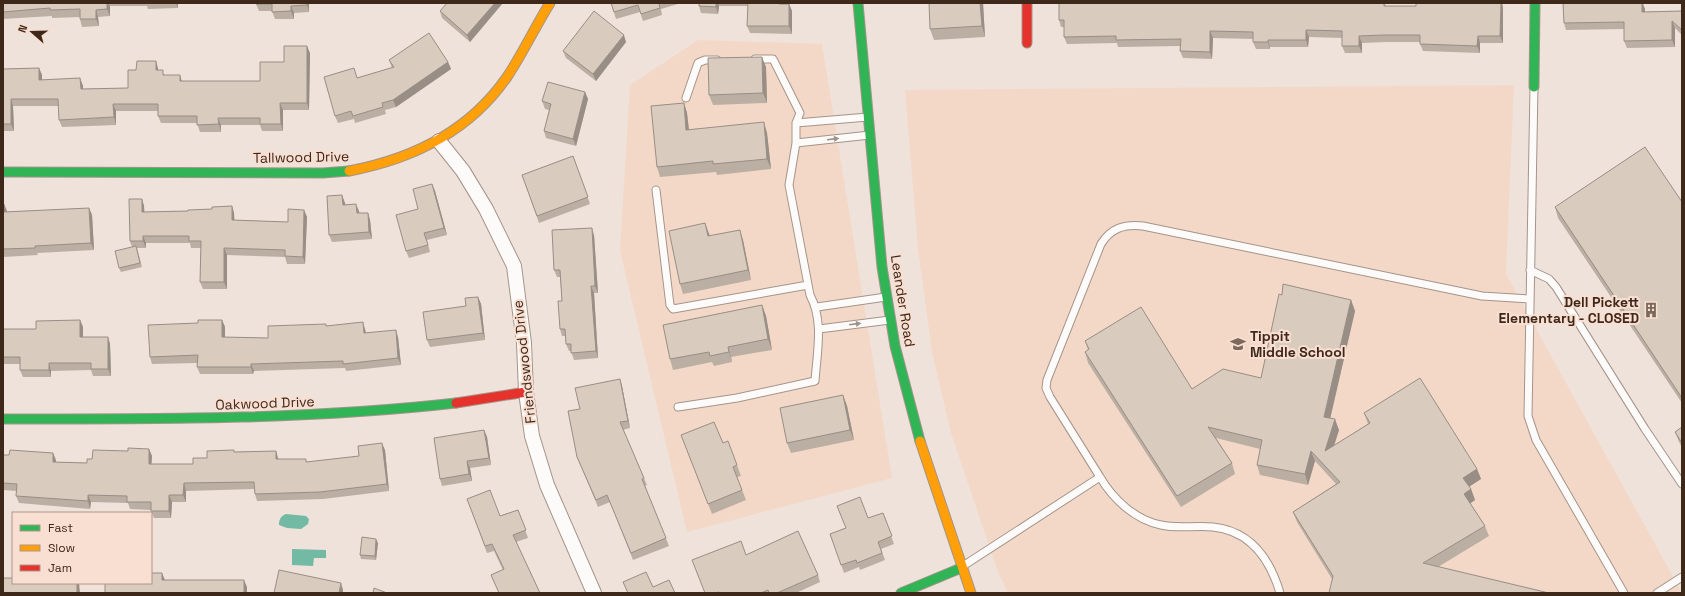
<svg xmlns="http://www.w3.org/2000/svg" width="1685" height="596" viewBox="0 0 1685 596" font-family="'Space Grotesk',sans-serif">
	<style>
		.built { fill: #f4d8c7 }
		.water { fill: #72baa3 }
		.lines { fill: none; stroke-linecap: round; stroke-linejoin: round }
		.lane-casing { stroke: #a4948a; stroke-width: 9 }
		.street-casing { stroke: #a4948a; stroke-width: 16 }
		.fast-casing { stroke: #a4948a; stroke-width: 11 }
		.slow-casing { stroke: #a4948a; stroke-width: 11 }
		.jam-casing { stroke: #a4948a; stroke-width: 11 }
		.lane { stroke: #fdfbf9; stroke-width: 7 }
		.street { stroke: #fdfbf9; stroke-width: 14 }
		.fast { stroke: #30b455; stroke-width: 9 }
		.slow { stroke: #ff9f0a; stroke-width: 9 }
		.jam { stroke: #e5322d; stroke-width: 9 }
		.wall { fill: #bbafa3 }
		.shaded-wall { fill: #988e85 }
		.building { fill: #d9cbbe; stroke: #988e85 }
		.oneway { fill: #9e928a }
		.labels { text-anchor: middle; stroke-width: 4; stroke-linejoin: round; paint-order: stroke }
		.street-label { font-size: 14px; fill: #3e281a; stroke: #f8dfd1 }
		.poi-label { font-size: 14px; font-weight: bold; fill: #3e281a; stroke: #f8dfd1; text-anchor: end }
	</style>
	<rect width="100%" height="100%" fill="#efe2da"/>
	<path class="built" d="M698,40L822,44L892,478L687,532L620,251L630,85Z
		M1514,85L1506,274L1682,593H1008L998,572L951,433L932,352L918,249L905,90Z"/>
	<path class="water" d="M286,514L306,516L309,519L308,524L301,529L287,528L279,525C279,519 281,516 286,514Z
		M292,549L326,550V558H314L313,566L292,565Z"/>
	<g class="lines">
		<defs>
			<path id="lane" d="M1534,87L1528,416L1536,440L1624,593
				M686,98L698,63L705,60H717
				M796,123L868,117
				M796,143L870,135
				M656,190L670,305L673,309L808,285
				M1530,270L1549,279L1556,287L1645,429L1682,484
				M817,307L886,297
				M819,329L890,320
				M678,407L737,398L815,381C817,352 824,321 810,295L789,185L796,143V123L800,113L773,59H755
				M1100,477L1050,397L1046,388L1047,380L1101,244C1111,228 1124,224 1143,226L1482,296L1529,299
				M963,566L1100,477C1113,499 1135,520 1161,525C1178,529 1195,525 1213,527C1251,531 1270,559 1280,593
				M1657,593L1682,577"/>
			<path id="street" d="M439,141L463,171L486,209L514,266L524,343L526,392L532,436L547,485L594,593"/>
			<path id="fast" d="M858,3L882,267L895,346L920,441
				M1534,87L1535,3
				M3,172L323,173L349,171
				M3,419C155,419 305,420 456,403
				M901,593L961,568"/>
			<path id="slow" d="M349,171C413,159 469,132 507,77C523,53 535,27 550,3
				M920,441L971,593"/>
			<path id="jam" d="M1027,3V43
				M456,403L526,392"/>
		</defs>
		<use href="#lane" class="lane-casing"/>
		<use href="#street" class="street-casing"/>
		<use href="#fast" class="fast-casing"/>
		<use href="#slow" class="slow-casing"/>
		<use href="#jam" class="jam-casing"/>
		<use href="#lane" class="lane"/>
		<use href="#street" class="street"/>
		<use href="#fast" class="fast"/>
		<use href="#slow" class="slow"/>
		<use href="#jam" class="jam"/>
	</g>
	<path class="wall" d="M3,3H178V8L148,9L147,6H110V16L98,17L99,26L82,27L80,19V17L52,18V16L3,19Z
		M309,3V12L294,13V19H275L272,11H259L256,4Z
		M611,3H781V4H789L792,11V34L750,33L747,26L748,6H719L718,14L701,13L699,6V4H678L661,9L662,15L643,21L640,12L616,19Z
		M983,3L985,37L934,40L930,29Z
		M1059,3H1385L1386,6H1416V3H1502L1503,8V43H1480V53L1423,51L1420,44V42H1387L1362,43V53H1345L1342,46V38L1309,37L1308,47H1270V49H1256L1253,42V39L1213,38L1212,59L1183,58L1180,51V46L1118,47L1117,43L1067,44L1064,37V27H1061L1059,20Z
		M1563,3H1643L1645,9V12L1682,11V35L1675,28V47L1627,48L1624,41V29L1566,30L1564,23Z
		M502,4L470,42L442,18L440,11Z
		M626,42L596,81L566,58L563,51Z
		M310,53L309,110H283V131H262L260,125H221V132H200L197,123H161L158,116V111H116V125L62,127L59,120V106H13L14,131H3V69L39,68L42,75V80L80,78L83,86V89L128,88L136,70L158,68V70L165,75L182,81H260L284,62Z
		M389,60L448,62L451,69L396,107L385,110L386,114L355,123L354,119L338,123L335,116L357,78L392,68Z
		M766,67L767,103L713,105L709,95Z
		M585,92L588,99L576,146L546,138L544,131L549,110L545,109L542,101Z
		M684,103L687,113L689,130L767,133L771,169L717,175L716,172L660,177L657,167Z
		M573,156L590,204L539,223L522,175Z
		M432,184L435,191L447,235L427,240L430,252L409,258L406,251L418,209Z
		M342,195L345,204L359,211V213H368L370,220L372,239L332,242L329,235Z
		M142,199L144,206V212L188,211L212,209L232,206L234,213V220L288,222L304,210L307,217L305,264H287L285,257L227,255V289H203L200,282L201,248H191L190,243H146V248H137L142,267L121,272L119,268L132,247L130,241Z
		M1682,202V403L1558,218L1555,207Z
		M3,204H4L7,212L89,208L92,215L94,250L37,253L38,255L3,257Z
		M705,223L710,236L743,240L751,280L683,294L680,284Z
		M594,235L598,293H594L598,358L574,360L571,351H569L566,344V336H562L560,329L562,301L560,277H557L554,270Z
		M1282,295L1351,300L1355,311L1330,418L1339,430L1334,446L1368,424L1364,413L1477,469L1481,479L1469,487L1471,489L1475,500L1470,503L1485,526L1489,536L1438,567L1332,579L1297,522L1293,512L1336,484L1315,461L1308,485L1260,475L1257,465L1260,449L1216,438L1232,463L1235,474L1181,507L1088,363L1085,352L1088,350L1085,341L1192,389L1261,378Z
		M478,297L481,304L485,340L430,347L427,340L466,306Z
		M762,305L766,316L772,350L731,357L732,362L714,366L712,362L673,370L670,359Z
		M80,320L83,327V337H108L110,344L111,376H93L91,370L51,371V377H23L20,370V364H3V329H36Z
		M222,320L225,327V337L268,338L326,324V326L365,329L366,333L398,337L401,365L346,371L345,368L254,371L253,374H200L197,367L198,363L152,364L150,357L198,323Z
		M620,379L622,386L630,428L623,430L644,478L647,485L645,486L669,546L633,560L610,502L598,507L577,457L580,409Z
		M843,395L847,406L854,440L791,453L787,443Z
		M1682,427V447L1679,442L1675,432Z
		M484,430L487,437L491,465L470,468L472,481L442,486L440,479Z
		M681,435L723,443L737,465L741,476L737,477L746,500L712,514Z
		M149,449L152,456L151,464H193L207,458L234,450V452L276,451L278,459L307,462L359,456L385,450L389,491L323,499L257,501L255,494L254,489L186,491V502H172L171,518H154L151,511V510L130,509L128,503L91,502L90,509L19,503L16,496L17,491L3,490V455H9L53,453L56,462L87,463L92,459L128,451Z
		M467,499L500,516L518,510L528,538L516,542L540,593H499L491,575L503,570L494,551L487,553Z
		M883,513L894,544L881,549L885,560L860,570L859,567L844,573L830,534Z
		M378,543L376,560L361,559L360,555Z
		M746,555L818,575L820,582L796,593H704Z"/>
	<path class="shaded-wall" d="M107,3H108L110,6V16L107,9Z
		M176,3H178V8Z
		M307,3H309V12L307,5Z
		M495,3H502V4L470,42L467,35Z
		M716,3H718L719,6L718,14L716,7Z
		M980,3H983L985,37L982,26Z
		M1501,3H1502L1503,8V43L1500,36Z
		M1642,3L1645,9V19L1642,12Z
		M789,4L792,11V34L789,26Z
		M291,6L294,13V19L291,11Z
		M96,10L98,17L99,26L96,19Z
		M1672,21L1675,28V47L1672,40Z
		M1306,30L1309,37L1308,47L1306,40Z
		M1210,31L1213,38L1212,59L1210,52Z
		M624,35L626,42L596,81L593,74Z
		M1359,36L1362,43V53L1359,46Z
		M1478,36L1480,43V53L1477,46Z
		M1268,40L1270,47V49L1268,42Z
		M307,46L310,53L309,110L307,103Z
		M762,57L766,67L767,103L763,93Z
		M156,61L158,68V77L156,70Z
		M448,62L451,69L396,107L393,100Z
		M39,68L42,75V87L39,80Z
		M180,75L182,82L180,81Z
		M80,78L83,86V96L81,89Z
		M585,92L588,99L576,146L573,139Z
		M11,99L13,106L14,131L11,124Z
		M280,103L283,110V131L281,124Z
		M684,103L687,113L690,140L686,130Z
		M113,104L116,111V125L114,117Z
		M218,118L221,125V132L219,124Z
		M764,122L767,133L771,169L767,159Z
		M432,184L435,191L447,235L444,228Z
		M342,195L345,203V212L343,205Z
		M142,199L144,206L145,219L142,212Z
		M4,204L7,211V219L4,212Z
		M356,204L359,211L360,221L357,213Z
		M232,206L234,213L235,227L232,220Z
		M89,208L92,215L94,250L91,243Z
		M304,210L307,217L305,264L303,257Z
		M368,213L370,220L372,239L369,232Z
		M705,223L709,234L712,246L708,236Z
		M592,228L594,235L598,293L595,286Z
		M740,230L743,240L751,280L748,270Z
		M143,236L146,243V248L143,241Z
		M224,248L227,255V289L224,282Z
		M591,286L594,293L598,358L596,351Z
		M478,297L481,304L485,340L483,333Z
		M1351,300L1355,311L1328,428L1324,417Z
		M762,305L766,316L772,350L768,339Z
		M80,320L83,327V344L80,337Z
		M222,320L225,327V344L222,337Z
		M363,322L365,329L367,340L364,333Z
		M396,330L398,337L401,365L398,358Z
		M108,337L110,344L111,376L108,369Z
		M728,347L731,357L732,362L729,352Z
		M49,363L51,371V377L49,370Z
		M251,364L254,371L253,374L251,367Z
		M620,379L622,386L630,428L628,421Z
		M843,395L847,406L854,440L850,430Z
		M1335,419L1339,430L1329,461L1325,451Z
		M484,430L487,437L491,465L489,458Z
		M382,443L385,450L389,491L387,484Z
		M149,449L152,456L151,471L149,464Z
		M276,451L278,458L279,466L276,459Z
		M1311,451L1315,461L1308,485L1305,474Z
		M53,453L56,460L55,469L53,462Z
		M467,461L470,468L472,481L469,474Z
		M1477,469L1481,479L1467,488L1463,478Z
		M184,483L186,491V502L183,495Z
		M1471,489L1475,500L1468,505L1464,494Z
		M88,495L91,502L90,509L88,501Z
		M169,495L172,502L171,518L169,511Z
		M376,539L378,543L376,560L375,556Z
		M162,573L165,580H162Z
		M244,580L247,587V593H244Z
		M77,583H79L80,593H77Z
		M341,583L343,590V593H339Z"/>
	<path class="building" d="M3,3H107V9L96,10V19H80V9L50,10V8L3,12Z
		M256,3H307V5L291,6V11L272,12V4H256Z
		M447,3H495L467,35L440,11Z
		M611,3H659L660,8L641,14L638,5L614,12Z
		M699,3H716V7L699,6Z
		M748,3H779V4H789V26H747Z
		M929,3H980L982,26L930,29Z
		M1059,3H1384V6H1416V3H1501L1500,36H1478L1477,46L1420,44V35H1384L1359,36V46H1342V31L1306,30V40H1268V42H1253V32L1210,31V52L1180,51L1181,39L1116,40V36L1064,37V20H1059Z
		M1563,3H1642V12L1682,11V30L1672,21V40L1624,41V22L1564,23Z
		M594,11L624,35L593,74L563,51Z
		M429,33L448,62L393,100L382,103L383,107L353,116L351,111L335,116L324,77L354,68L357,78L394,67L389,60Z
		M284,46H307V103H280L281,124H260V118H218L219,124L197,125V116H158V104H113L114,117L59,120L58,99H11V124H3V69L39,68V80L80,78L81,89L128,88V70H136L137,61H156V70H163V75H180V81H260V62H284Z
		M762,57L763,93L709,95L708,58Z
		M548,82L585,92L573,139L544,131L551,104L542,101Z
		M684,103L686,130L764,122L767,159L713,164V161L657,167L651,106Z
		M1645,147L1682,202V398L1555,207Z
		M573,156L588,197L537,216L522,175Z
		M432,184L444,228L424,233L428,245L406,251L396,215L418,209L413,189Z
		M342,195L343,205L356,204L357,213H368L369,232L329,235L327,196Z
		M129,199H142V212L188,211V210L212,209V207L232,206V220L288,222V209L304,210L303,257L285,256V250L224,248V282H200L201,241H189V236H143V241H130Z
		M3,204H4V212L89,208L91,243L35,246V248L3,249Z
		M705,223L708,236L740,230L748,270L680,284L669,231Z
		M592,228L595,286H591L596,351L571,353V344H566L565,329H560L558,301H562L560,270H554L552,230Z
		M136,246L140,263L119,268L115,251Z
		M1283,284L1351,300L1324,417L1335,419L1325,451L1370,423L1364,413L1420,378L1477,469L1463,478L1471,489L1464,494L1485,526L1423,563L1549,593H1329L1333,576L1293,512L1340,482L1311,451L1305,474L1257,465L1262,440L1208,427L1232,463L1177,496L1085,352L1089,349L1085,341L1141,307L1192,389L1223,369L1261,378L1279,294L1282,295Z
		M478,297L483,333L427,340L423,312L466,306L465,298Z
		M762,305L768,339L728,347L729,352L710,356L709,352L670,359L663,325Z
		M80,320V337H108V369H91V363H49V370H20V357H3V329H36V321Z
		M198,320H222V337L268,338V326L326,324V326L363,322L364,333L396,330L398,358L343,364V361L251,364V367H197L198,355L150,357L148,325L198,323Z
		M620,379L628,421L620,422L644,478L642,479L666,538L631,553L607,495L596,500L577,457L568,411L580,409L575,388Z
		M843,395L850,430L787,443L780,408Z
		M714,422L723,443L728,441L737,465L733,467L742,490L708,504L681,435Z
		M1682,427V443L1675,432Z
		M484,430L489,458L467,461L469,474L440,479L434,438Z
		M382,443L387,484L320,492L255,494L254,482L184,483L183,495H169V511H151V502H127V496L88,495V501L16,496L17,484L3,483V455H9L10,450L53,453V462L87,463V459H92L93,450L128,451V448L149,449V464H193V458H207V451L234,450V452L276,451V459H306V462L359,456L358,446Z
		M490,490L500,516L518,510L526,530L513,535L540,593H499L491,575L504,569L492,544L485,546L467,499Z
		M860,497L868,518L883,513L892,536L878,542L882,553L857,563L856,560L841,565L830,534L846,528L837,506Z
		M798,531L818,575L777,593H769L768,590L761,593H719V592L715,593H705L692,560L741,541L746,555Z
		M362,537L376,539L375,556L360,555Z
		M279,570L341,583L339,593H274Z
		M646,572L653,587L669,580L675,593H628L623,582Z
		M151,573H162V580H244V593H105V583H151Z
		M3,578H13V583H77V593H3Z
		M374,588L387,593H373Z"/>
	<defs><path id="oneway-solid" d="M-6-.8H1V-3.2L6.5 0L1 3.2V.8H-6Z"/></defs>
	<g class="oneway">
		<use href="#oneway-solid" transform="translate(833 139) rotate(-7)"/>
		<use href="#oneway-solid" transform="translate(855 324) rotate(-7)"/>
	</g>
	<defs>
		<symbol id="building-bare" viewBox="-9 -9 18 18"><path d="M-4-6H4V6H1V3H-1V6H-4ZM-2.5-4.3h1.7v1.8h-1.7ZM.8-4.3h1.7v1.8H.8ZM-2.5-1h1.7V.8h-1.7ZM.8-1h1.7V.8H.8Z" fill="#7c695d" stroke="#f8dfd1" stroke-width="2.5" paint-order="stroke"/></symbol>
		<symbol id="school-bare" viewBox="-9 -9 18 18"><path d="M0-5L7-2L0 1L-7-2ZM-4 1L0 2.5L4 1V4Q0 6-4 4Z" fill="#7c695d" stroke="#f8dfd1" stroke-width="2.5" paint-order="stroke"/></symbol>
	</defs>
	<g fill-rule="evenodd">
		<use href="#building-bare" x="1640" y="299" width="22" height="22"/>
		<use href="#school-bare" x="1227" y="333" width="22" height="22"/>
	</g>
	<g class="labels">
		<g class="street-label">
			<text transform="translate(301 157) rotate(-1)" y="5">Tallwood Drive</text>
			<text transform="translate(903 301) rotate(81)" y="5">Leander Road</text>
			<text transform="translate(524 362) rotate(-96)" y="5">Friendswood Drive</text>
			<text transform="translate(265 403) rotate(-2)" y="5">Oakwood Drive</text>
		</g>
		<g class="poi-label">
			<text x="1639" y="307">Dell Pickett<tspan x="1639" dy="16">Elementary - CLOSED</tspan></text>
			<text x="1250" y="341" text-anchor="start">Tippit<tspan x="1250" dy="16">Middle School</tspan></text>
		</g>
	</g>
	<rect width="1685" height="596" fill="none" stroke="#3e281a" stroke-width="8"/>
	<rect x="12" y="512" width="140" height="72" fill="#f8dfd1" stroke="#ae9688"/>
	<rect x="20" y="525" width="20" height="6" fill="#30b455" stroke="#ae9688"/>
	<text x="48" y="532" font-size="12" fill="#3e281a">Fast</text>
	<rect x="20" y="545" width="20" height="6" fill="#ff9f0a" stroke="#ae9688"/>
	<text x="48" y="552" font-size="12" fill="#3e281a">Slow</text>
	<rect x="20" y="565" width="20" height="6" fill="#e5322d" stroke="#ae9688"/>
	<text x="48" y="572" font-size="12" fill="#3e281a">Jam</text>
	<g transform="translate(32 32) rotate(290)" stroke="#f8dfd1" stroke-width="3" paint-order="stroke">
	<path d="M0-3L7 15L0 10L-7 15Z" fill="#3e281a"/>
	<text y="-6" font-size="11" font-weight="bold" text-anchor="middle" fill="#3e281a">N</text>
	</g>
</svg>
